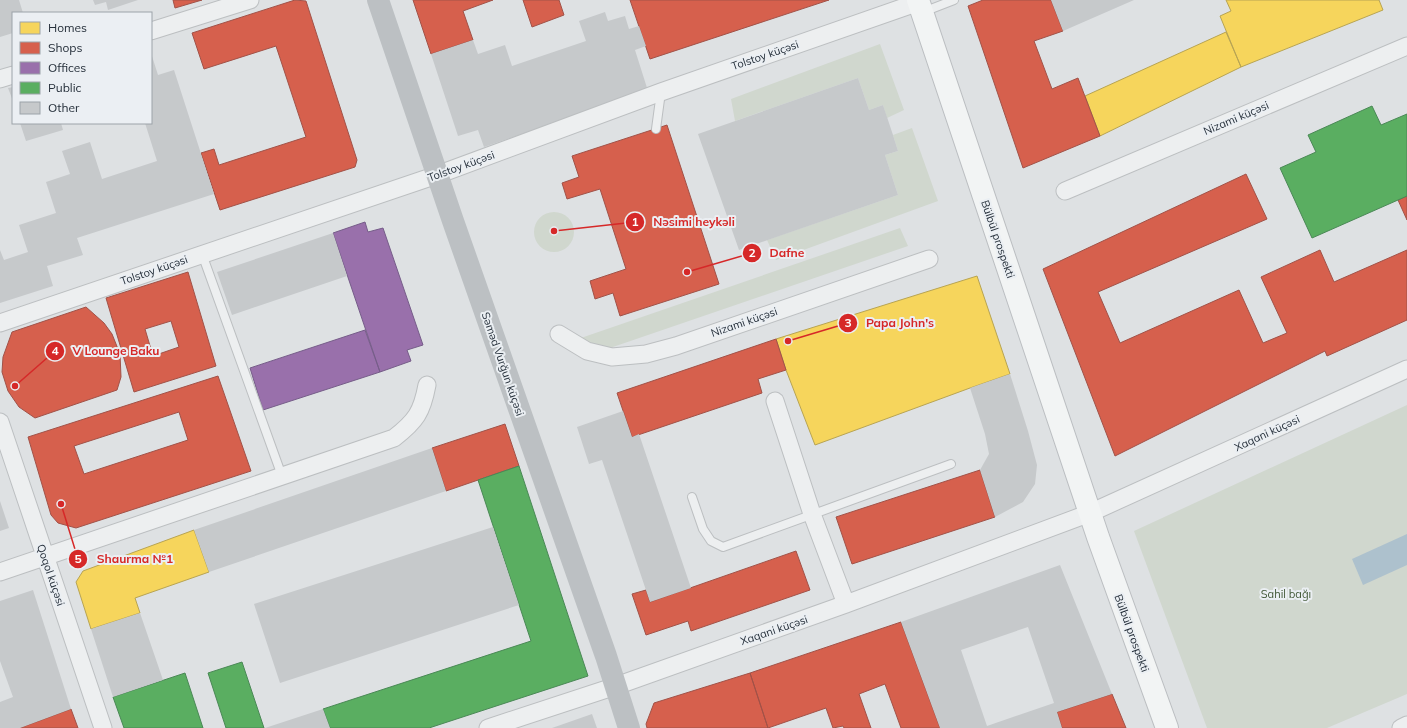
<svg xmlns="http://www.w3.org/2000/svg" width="1407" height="728" viewBox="0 0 1407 728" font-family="Mulish,sans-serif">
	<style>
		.green { fill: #d0d7ce }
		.water { fill: #adc1cd }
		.homes { fill: #f6d55c; stroke: #b8a452 }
		.shops { fill: #d6604d; stroke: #a15248; fill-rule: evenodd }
		.offices { fill: #9970ab; stroke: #765d89 }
		.public { fill: #5aae61; stroke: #4a8856 }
		.building { fill: #c6c9cb; fill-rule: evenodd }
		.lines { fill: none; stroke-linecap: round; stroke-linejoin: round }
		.lane-casing { stroke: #bcbfc1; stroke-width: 10 }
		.street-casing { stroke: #bcbfc1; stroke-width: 19 }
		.primary-casing { stroke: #bbbec1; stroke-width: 24 }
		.lane { stroke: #edeff0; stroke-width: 8 }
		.street { stroke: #edeff0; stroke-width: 17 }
		.secondary { stroke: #bcc0c3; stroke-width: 22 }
		.primary { stroke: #f2f4f4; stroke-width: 22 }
		.labels { text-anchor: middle; stroke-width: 4; stroke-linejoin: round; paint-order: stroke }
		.street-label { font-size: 11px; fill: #26303b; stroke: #ebeff3 }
		.park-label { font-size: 11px; fill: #3f5634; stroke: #ebeff3 }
		.leader { fill: none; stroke: #d62828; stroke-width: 1.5 }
		.callout-dot { fill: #d62828; stroke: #ebeff3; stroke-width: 1.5 }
		.mark-label { font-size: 12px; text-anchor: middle; font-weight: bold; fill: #fff }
		.callout-label { font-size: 12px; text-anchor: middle; font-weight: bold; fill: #d62828; stroke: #ebeff3; stroke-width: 4; stroke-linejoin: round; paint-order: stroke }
	</style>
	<rect width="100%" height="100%" fill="#dee1e3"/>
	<path class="green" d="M880,44L904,110L887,118L883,105L869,110L858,78L735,121L731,99Z
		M912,128L938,201L776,260L767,240L898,195L885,155L898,151L893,135Z
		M534 232a20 20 0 1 1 40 0a20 20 0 1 1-40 0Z
		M900,228L908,246L610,348L578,339Z
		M1407,405V694L1327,728H1207L1134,531Z"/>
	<path class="water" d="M1407,534V565L1363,585L1352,559Z"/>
	<path class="homes" d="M1226,0H1379L1383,10L1241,67L1220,16L1231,11Z
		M1226,32L1241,67L1100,136L1085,96Z
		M977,276L1010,374L970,388L815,445L786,370L776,339Z
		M194,530L209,572L135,598L140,613L91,629L76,582L83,571Z"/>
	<path class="shops" d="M173,0H202L175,8Z
		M295,0L306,1L357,160L355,167L220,210L201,153L214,149L219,165L306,137L276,46L204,69L192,33Z
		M413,0H493L463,11L473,40L431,54Z
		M523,0H559L564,15L532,27Z
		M630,0H829L650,59Z
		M983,0H1051L1063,31L1034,41L1052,89L1078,78L1100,136L1023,168L968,6Z
		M667,125L719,284L620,316L613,293L595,299L590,281L626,269L600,189L567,199L562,183L579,177L572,156Z
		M1246,174L1267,219L1098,292L1120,343L1239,290L1263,343L1287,333L1261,277L1320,250L1334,282L1407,250V320L1327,356L1325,351L1115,456L1043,269Z
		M1407,196V220L1398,200Z
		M188,272L216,366L134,392L106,298ZM171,321L179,347L153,356L145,329Z
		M86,307L104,323L112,334L120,354L121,377L117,390L35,418L19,407L8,391L2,372L3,357L12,332Z
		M776,339L786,370L758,379L762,393L632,437L617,393Z
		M218,376L251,471L76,528L58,523L51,515L28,437ZM179,412L188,440L84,474L74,446Z
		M505,424L519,466L446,491L432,448Z
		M980,470L995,517L852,564L836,517Z
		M796,551L810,590L691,631L688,621L646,635L632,594L646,590L650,602Z
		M901,622L940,728H901L885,684L859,694L871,728H844L843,726L833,728L826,708L768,728L750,673Z
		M750,673L768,728H647L646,724L654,703Z
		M1112,694L1126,728H1062L1057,712Z
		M71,709L78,728H20Z"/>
	<path class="offices" d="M365,222L368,232L383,228L423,345L407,350L411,361L380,372L333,233Z
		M365,330L380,372L263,410L250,368Z"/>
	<path class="public" d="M1372,106L1381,125L1407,114V196L1312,238L1280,168L1316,152L1308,135Z
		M519,466L588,676L429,728H330L323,709L531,641L478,480Z
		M242,662L264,728H226L208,673Z
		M185,673L203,728H124L113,697Z"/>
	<path class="building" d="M0,0H19L23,13H13V33L0,37Z
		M93,0H138L108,10L106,2L95,5Z
		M1051,0H1134L1063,31Z
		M605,12L608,21L625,16L629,29L639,26L646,46L635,50L648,91L484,147L478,130L458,136L431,54L473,40L478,54L505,45L512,66L586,41L579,21Z
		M151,53L158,75L174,70L214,194L77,238L83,255L47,266L53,286L0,303V250L4,260L28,252L19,225L56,213L46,182L70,174L62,151L90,142L102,179L157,161L145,123H151Z
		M858,78L869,110L883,105L893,135L898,151L885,155L898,195L739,250L698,134Z
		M13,87V101L8,88Z
		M20,123H61L63,130L26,141Z
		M333,233L347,276L232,315L217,272Z
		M1010,374L1028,431L1037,465L1035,484L1023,502L995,517L980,470L989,454L985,434L970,388Z
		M623,411L632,437L639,434L691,588L650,602L602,460L589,464L577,427Z
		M432,448L446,491L209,572L194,530Z
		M0,501L9,528L0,531Z
		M493,527L519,605L280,683L254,604Z
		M1060,565L1112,694L1057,712L1062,728H940L901,622ZM1028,627L1054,703L987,726L961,650Z
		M33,590L71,709L20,728H0V702L13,697L0,661V601Z
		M140,613L163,680L113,697L91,629Z
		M323,709L330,728H265Z
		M592,714L597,728H552Z"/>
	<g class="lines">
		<defs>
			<path id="lane" d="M923,12L954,0
				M656,129L661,92
				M202,254L282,476
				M692,497L703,529L711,541L723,547L951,464"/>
			<path id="street" d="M151,31L250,0
				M0,79L13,75
				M1065,191L1407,46
				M0,323L437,175L661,92L919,2
				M559,334L587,351L612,357L646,354L676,346L929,259
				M775,401L812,514L846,604
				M0,422L103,728
				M0,572L394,438C416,421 422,412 427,385
				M488,728L616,686L846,604L1090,513L1407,369
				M1401,728L1407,725"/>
			<path id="primary" d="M918,0L1098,537L1167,728"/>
		</defs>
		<use href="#lane" class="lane-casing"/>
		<use href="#street" class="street-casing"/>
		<use href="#primary" class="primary-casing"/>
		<use href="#lane" class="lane"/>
		<use href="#street" class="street"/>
		<path class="secondary" d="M378,0L453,221L606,656L629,728"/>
		<use href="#primary" class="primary"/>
	</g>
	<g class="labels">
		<g class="street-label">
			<text transform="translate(765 55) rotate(-19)" y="4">Tolstoy küçəsi</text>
			<text transform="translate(1236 118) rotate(-23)" y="4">Nizami küçəsi</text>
			<text transform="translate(461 166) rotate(-20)" y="4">Tolstoy küçəsi</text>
			<text transform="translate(998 239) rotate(71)" y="4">Bülbül prospekti</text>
			<text transform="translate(154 270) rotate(-19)" y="4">Tolstoy küçəsi</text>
			<text transform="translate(744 322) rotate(-19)" y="4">Nizami küçəsi</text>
			<text transform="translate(503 364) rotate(71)" y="4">Səməd Vurğun küçəsi</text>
			<text transform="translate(1267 433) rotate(-25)" y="4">Xaqani küçəsi</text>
			<text transform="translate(51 575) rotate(71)" y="4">Qoqol küçəsi</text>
			<text transform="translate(774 630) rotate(-19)" y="4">Xaqani küçəsi</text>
			<text transform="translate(1132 633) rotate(70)" y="4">Bülbül prospekti</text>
		</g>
		<g class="park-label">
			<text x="1286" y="598">Sahil bağı</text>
		</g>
	</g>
	<path class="leader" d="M554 231L635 222M687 272L752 253M788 341L848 323M15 386L55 351M61 504L78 559"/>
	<g class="callout-dot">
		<circle cx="554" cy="231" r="4"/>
		<circle cx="687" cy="272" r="4"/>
		<circle cx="788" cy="341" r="4"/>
		<circle cx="15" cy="386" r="4"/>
		<circle cx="61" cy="504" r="4"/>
		<circle cx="635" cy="222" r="10"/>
		<circle cx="752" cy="253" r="10"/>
		<circle cx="848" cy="323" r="10"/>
		<circle cx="55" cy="351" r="10"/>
		<circle cx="78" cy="559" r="10"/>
	</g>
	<g class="mark-label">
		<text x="635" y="226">1</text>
		<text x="752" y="257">2</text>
		<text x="848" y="327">3</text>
		<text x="55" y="355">4</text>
		<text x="78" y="563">5</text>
	</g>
	<g class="callout-label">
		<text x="694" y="226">Nəsimi heykəli</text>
		<text x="787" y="257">Dafne</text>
		<text x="900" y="327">Papa John's</text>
		<text x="116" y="355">V Lounge Baku</text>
		<text x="135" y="563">Shaurma №1</text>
	</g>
	<rect x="12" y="12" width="140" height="112" fill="#ebeff3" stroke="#9ca3a9"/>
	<rect x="20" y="22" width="20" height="12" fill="#f6d55c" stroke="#9ca3a9"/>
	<text x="48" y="32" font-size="12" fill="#26303b">Homes</text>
	<rect x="20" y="42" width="20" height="12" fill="#d6604d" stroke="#9ca3a9"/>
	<text x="48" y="52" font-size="12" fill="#26303b">Shops</text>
	<rect x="20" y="62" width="20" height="12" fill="#9970ab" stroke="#9ca3a9"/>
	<text x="48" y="72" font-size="12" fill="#26303b">Offices</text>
	<rect x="20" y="82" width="20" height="12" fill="#5aae61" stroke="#9ca3a9"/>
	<text x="48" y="92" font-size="12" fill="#26303b">Public</text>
	<rect x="20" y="102" width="20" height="12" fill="#c6c9cb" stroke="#9ca3a9"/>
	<text x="48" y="112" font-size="12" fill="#26303b">Other</text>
</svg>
